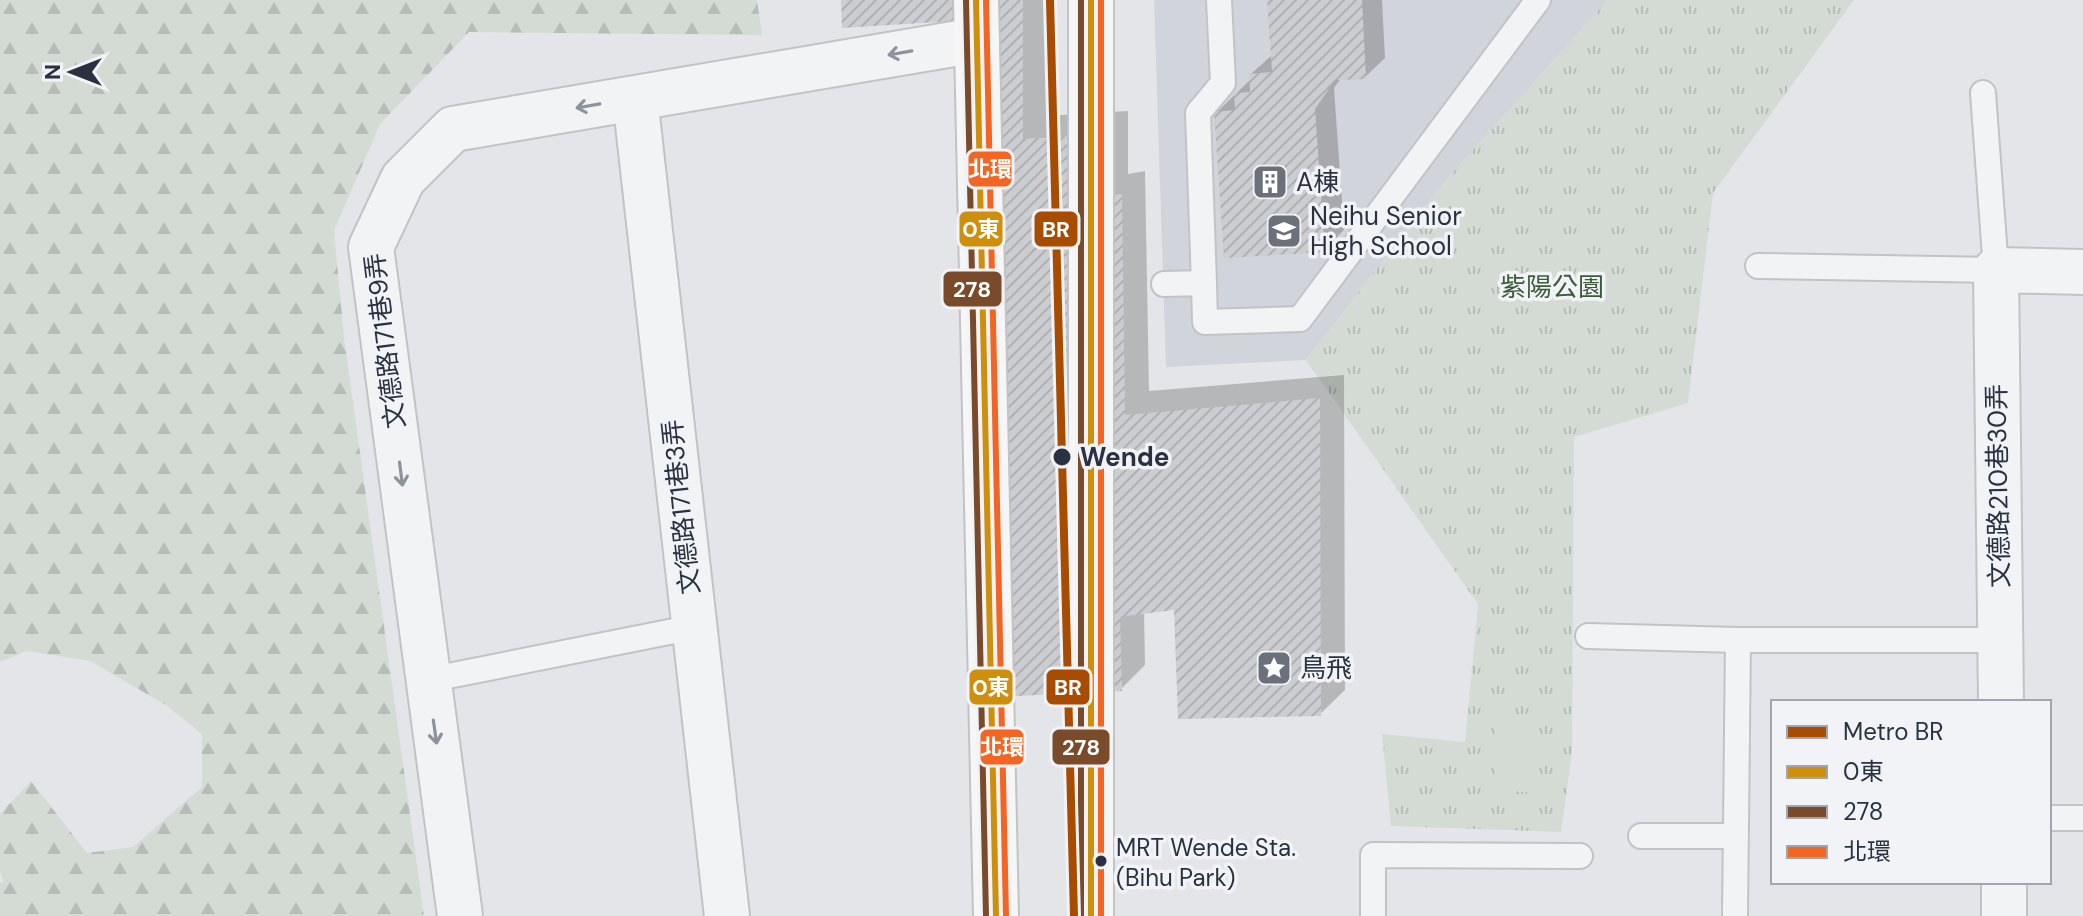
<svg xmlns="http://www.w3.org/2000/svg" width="2083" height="916" viewBox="0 0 2083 916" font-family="'DM Sans','Noto Sans TC',sans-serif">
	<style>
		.built { fill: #d2d4db }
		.forest { fill: url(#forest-firs) }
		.park { fill: url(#park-tufts) }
		.garden { fill: #d4dbd4 }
		.shadow { fill: #0003 }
		.building { fill: url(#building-hatch) }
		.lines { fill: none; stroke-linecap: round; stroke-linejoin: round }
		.lane-casing { stroke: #c2c3c6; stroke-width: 28 }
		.street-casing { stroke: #c2c3c6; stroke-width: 48 }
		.secondary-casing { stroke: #c2c3c6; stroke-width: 48 }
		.lane { stroke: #f2f3f5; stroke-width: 24 }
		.street { stroke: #f2f3f5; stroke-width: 44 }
		.secondary { stroke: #f6f6f7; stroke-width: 44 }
		.bus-1-casing { stroke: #f1f3f7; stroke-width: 12 }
		.bus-2-casing { stroke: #f1f3f7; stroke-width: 12 }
		.bus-3-casing { stroke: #f1f3f7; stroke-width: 12 }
		.bus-1 { stroke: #ce8f0d; stroke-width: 6 }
		.bus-2 { stroke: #7a4b2a; stroke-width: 6 }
		.bus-3 { stroke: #f26522; stroke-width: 6 }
		.metro-1-casing { stroke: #f1f3f7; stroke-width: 14 }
		.metro-1 { stroke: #a74c00; stroke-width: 8 }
		.oneway { stroke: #8e929b }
		.stop-dot { fill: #2b3141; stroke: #f1f3f7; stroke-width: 3 }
		.labels { text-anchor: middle; stroke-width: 7; stroke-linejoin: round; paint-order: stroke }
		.bus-label { font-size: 24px; fill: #2b3141; stroke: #f1f3f7; text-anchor: start }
		.poi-label { font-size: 26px; fill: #2b3141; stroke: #f1f3f7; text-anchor: start }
		.park-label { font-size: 26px; fill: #3c5c38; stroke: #f1f3f7 }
		.street-label { font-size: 26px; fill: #2b3141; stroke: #f1f3f7 }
		.stop-label { font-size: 26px; font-weight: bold; fill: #2b3141; stroke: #f1f3f7; text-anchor: start }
		.line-badge { stroke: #f1f3f7; stroke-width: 3 }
		.badge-label { font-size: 22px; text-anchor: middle; font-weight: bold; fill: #fff }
	</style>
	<defs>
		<pattern id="forest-firs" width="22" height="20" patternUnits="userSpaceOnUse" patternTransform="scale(2)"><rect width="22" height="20" fill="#d4dbd4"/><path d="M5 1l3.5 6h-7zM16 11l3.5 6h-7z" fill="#b6bcb7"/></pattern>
		<pattern id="park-tufts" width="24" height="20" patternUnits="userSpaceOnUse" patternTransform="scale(2)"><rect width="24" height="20" fill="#d4dbd4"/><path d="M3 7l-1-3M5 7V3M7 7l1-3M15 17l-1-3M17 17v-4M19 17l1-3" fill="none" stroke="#b6bcb7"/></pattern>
		<pattern id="building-hatch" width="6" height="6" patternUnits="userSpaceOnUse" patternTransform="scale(2)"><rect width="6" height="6" fill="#cccdd0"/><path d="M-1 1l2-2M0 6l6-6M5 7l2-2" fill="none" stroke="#afb0b4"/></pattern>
	</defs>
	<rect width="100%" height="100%" fill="#e4e5e8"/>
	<path class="built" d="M1154,0H1608L1447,179L1306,360L1166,367Z"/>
	<path class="forest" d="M0,0H757L762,35L469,32L380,124L334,231L344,337L424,916H0V882L4,883L0,872V814L31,781L87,853L133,847L202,787V734L166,705L90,661L27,651L0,662Z"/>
	<path class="park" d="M1608,0H1854L1713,193L1688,403L1574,437L1572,752L1561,832L1391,826L1382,734L1465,742L1478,604L1306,360L1447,179Z"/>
	<path class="garden" d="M1496,722L1539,726L1536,793L1496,790Z"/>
	<path class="shadow" d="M843,0H1046V116L1128,111V174L1145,171L1149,391L1344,375L1345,690L1320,714L1176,608L1144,612L1145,665L1121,689L972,18Z
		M1269,0H1382L1385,58L1365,77L1341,78L1334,88L1344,230L1324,250L1216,113L1251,79V74L1272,55Z"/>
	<path class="building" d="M841,0H1023V139L1104,134V197L1122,194L1125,415L1320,398L1321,716L1178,719L1174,610L1120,617L1122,691L975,698L970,20L842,28Z
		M1267,0H1362L1366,79L1335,80L1315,109L1325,252L1224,258L1214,112L1235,110L1234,93L1250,92L1249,74L1272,72Z"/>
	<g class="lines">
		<defs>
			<path id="lane" d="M1758,266L1996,270L1983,93
				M1204,283L1205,322L1300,319L1538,0
				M1164,284L1204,283L1198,113L1223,83L1219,0
				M1588,636L1738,640H2000
				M428,680L694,627
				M2049,818H2083
				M1641,836H1736
				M1373,916V855L1580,856
				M1735,916L1738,640"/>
			<path id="street" d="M635,98L727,916
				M2001,702L1996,270L2083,272
				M2004,882V916
				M460,916L371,247L403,179L453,129L977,40"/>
			<path id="secondary" d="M976,0L996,916
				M1091,0V916"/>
		</defs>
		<use href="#lane" class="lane-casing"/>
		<use href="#street" class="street-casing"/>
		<use href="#secondary" class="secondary-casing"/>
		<use href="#lane" class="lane"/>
		<use href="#street" class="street"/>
		<use href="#secondary" class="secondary"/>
		<defs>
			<path id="bus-1" d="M976,0L996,916
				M1091,0V916"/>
			<path id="bus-2" d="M966,0L986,916
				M1081,0V916"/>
			<path id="bus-3" d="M986,0L1006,916
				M1101,0V916"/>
		</defs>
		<use href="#bus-1" class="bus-1-casing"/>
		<use href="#bus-2" class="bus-2-casing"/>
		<use href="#bus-3" class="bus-3-casing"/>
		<use href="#bus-1" class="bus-1"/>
		<use href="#bus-2" class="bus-2"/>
		<use href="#bus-3" class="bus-3"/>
		<defs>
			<path id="metro-1" d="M1050,0L1074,916"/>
		</defs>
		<use href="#metro-1" class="metro-1-casing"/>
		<use href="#metro-1" class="metro-1"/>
	</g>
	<defs><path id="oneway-shaft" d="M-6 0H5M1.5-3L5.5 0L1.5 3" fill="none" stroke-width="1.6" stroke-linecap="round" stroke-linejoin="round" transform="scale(2)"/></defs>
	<g class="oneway">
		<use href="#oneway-shaft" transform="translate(900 53) rotate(170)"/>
		<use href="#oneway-shaft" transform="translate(588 106) rotate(170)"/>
		<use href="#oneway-shaft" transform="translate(401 474) rotate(83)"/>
		<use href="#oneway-shaft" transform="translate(435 732) rotate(82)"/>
	</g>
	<defs>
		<symbol id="building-square" viewBox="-11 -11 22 22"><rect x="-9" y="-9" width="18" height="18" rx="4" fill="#6c707b" stroke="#f1f3f7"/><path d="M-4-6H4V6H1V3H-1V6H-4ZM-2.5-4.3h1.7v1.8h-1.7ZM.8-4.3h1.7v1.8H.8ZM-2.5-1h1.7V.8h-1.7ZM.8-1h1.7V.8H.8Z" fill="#fff"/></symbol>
		<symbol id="school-square" viewBox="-11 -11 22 22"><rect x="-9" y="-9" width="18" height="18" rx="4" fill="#6c707b" stroke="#f1f3f7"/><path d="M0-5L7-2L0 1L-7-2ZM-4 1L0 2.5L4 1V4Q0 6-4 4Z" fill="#fff"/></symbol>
		<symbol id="sight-square" viewBox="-11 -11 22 22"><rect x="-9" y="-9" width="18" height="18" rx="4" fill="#6c707b" stroke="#f1f3f7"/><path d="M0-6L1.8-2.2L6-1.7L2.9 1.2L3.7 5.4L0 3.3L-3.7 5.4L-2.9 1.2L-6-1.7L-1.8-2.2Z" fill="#fff"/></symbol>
	</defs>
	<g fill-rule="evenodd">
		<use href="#building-square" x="1250" y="162" width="40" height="40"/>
		<use href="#school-square" x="1264" y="211" width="40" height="40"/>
		<use href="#sight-square" x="1254" y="648" width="40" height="40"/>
	</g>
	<g class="stop-dot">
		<circle cx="1062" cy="457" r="10"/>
		<circle cx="1101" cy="861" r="7"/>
	</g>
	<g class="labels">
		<g class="bus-label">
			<text x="1116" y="856">MRT Wende Sta.<tspan x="1116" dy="30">(Bihu Park)</tspan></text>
		</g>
		<g class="poi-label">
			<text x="1296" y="191">A棟</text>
			<text x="1310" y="225">Neihu Senior<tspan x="1310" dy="30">High School</tspan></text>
			<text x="1300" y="677">鳥飛</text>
		</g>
		<g class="park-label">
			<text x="1552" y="296">紫陽公園</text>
		</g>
		<g class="street-label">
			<text transform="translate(385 341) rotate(-97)" y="9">文德路171巷9弄</text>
			<text transform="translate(1998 486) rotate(-91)" y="9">文德路210巷30弄</text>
			<text transform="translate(681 507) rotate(-96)" y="9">文德路171巷3弄</text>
		</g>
		<g class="stop-label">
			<text x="1080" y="466">Wende</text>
		</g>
	</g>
	<g class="line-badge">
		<rect x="967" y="150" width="46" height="38" rx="8" fill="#f26522"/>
		<rect x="958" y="210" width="46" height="38" rx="8" fill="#ce8f0d"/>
		<rect x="1033" y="210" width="46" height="38" rx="8" fill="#a74c00"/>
		<rect x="942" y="270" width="61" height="38" rx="8" fill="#7a4b2a"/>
		<rect x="1045" y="668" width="46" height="38" rx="8" fill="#a74c00"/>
		<rect x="968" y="668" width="46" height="38" rx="8" fill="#ce8f0d"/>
		<rect x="979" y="728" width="46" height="38" rx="8" fill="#f26522"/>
		<rect x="1051" y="728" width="60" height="38" rx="8" fill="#7a4b2a"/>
	</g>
	<g class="badge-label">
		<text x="990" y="177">北環</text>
		<text x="981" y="237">0東</text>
		<text x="1056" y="237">BR</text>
		<text x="972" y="297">278</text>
		<text x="1068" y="695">BR</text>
		<text x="991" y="695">0東</text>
		<text x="1002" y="755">北環</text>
		<text x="1081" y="755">278</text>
	</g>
	<rect x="1771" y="700" width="280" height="184" fill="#f1f3f7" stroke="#a2a5ae" stroke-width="2"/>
	<rect x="1787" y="726" width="40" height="12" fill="#a74c00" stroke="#a2a5ae" stroke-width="2"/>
	<text x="1843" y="740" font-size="24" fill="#2b3141">Metro BR</text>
	<rect x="1787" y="766" width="40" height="12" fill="#ce8f0d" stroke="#a2a5ae" stroke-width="2"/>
	<text x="1843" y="780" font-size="24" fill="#2b3141">0東</text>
	<rect x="1787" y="806" width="40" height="12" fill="#7a4b2a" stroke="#a2a5ae" stroke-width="2"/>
	<text x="1843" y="820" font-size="24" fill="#2b3141">278</text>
	<rect x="1787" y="846" width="40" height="12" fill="#f26522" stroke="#a2a5ae" stroke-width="2"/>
	<text x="1843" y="860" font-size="24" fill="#2b3141">北環</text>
	<g transform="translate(72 72) rotate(270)" stroke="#f1f3f7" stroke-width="6" paint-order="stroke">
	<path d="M0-6L14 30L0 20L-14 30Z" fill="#2b3141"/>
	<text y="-12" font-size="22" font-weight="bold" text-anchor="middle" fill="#2b3141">N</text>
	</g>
</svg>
